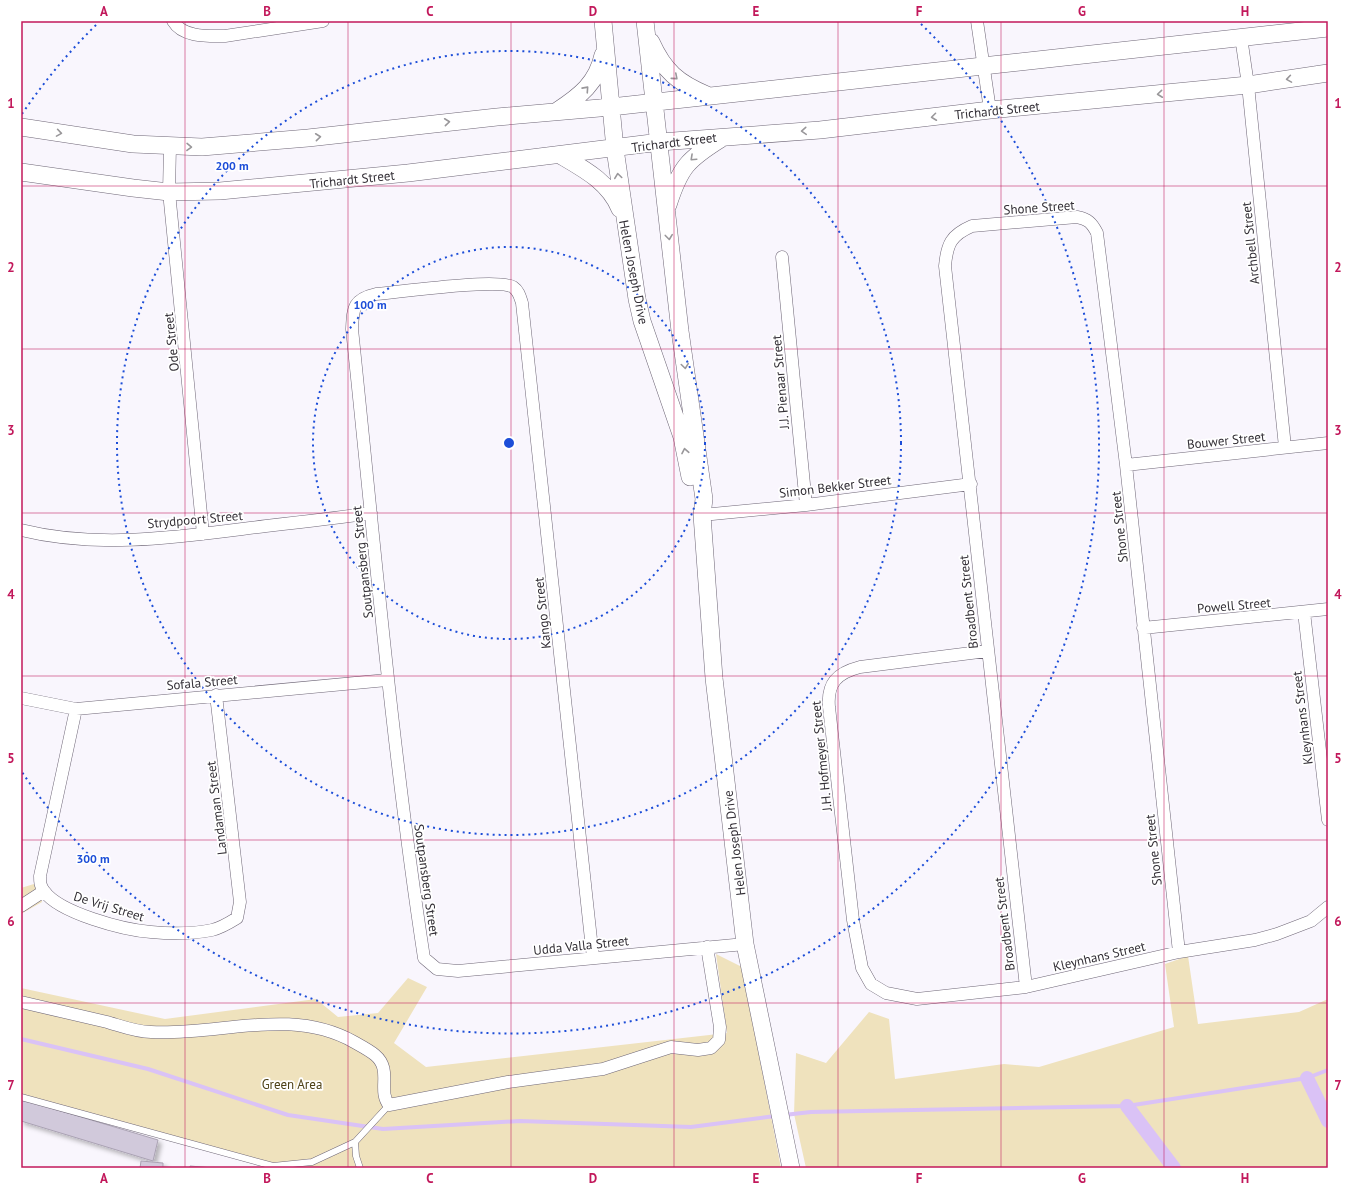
<svg xmlns="http://www.w3.org/2000/svg" width="1349" height="1189" viewBox="0 0 1349 1189" font-family="'PT Sans',sans-serif">
	<style>
		.green { fill: #efe2bd }
		.lines { fill: none; stroke-linecap: round; stroke-linejoin: round }
		.stream { stroke: #dac2f6; stroke-width: 4 }
		.canal { stroke: #dac2f6; stroke-width: 14 }
		.building { fill: #d1c9db; stroke: #aaa2b3; filter: url(#shadow) }
		.lane-casing { stroke: #6f6777; stroke-width: 7 }
		.street-casing { stroke: #6f6777; stroke-width: 13 }
		.secondary-casing { stroke: #6f6777; stroke-width: 18 }
		.lane { stroke: #fff; stroke-width: 6 }
		.street { stroke: #fff; stroke-width: 12 }
		.secondary { stroke: #fff; stroke-width: 17 }
		.oneway { stroke: #99979a }
		.grid { fill: none; stroke: #c2185b; stroke-width: 1; stroke-opacity: 0.55 }
		.ring { fill: none; stroke: #1d4ed8; stroke-width: 2; stroke-dasharray: 2 4 }
		.labels { text-anchor: middle; stroke-width: 3.5; stroke-linejoin: round; paint-order: stroke }
		.street-label { font-size: 13px; fill: #332f36; stroke: #fff }
		.park-label { font-size: 13px; fill: #4f4217; stroke: #fff }
		.centre { fill: #1d4ed8; stroke: #fff; stroke-width: 2 }
		.ring-label { font-size: 12px; text-anchor: middle; font-weight: bold; fill: #1d4ed8; stroke: #fff; stroke-width: 3.5; stroke-linejoin: round; paint-order: stroke }
		.neatline { fill: none; stroke: #c2185b; stroke-width: 1.5 }
		.grid-label { font-size: 13px; text-anchor: middle; font-weight: bold; fill: #c2185b }
	</style>
	<defs>
		<filter id="shadow"><feDropShadow dx="3.5" dy="3.5" stdDeviation="2" flood-color="#0004"/></filter>
	</defs>
	<rect width="100%" height="100%" fill="#f9f6fd"/>
	<path class="green" d="M37,883L42,902L21,914V888Z
		M716,954L742,967L781,1168H291L21,1096V988L165,1019L316,999L338,1017L378,1013L408,978L427,987L394,1043L426,1067L727,1033Z
		M1188,956L1198,1024L1299,1012L1328,999V1168H806L794,1114L796,1053L826,1063L869,1012L889,1019L895,1079L1004,1064L1039,1067L1174,1027L1165,964Z"/>
	<g class="lines">
		<path class="stream" d="M21,1039L148,1069L288,1115L383,1129L520,1121L691,1127L775,1116
			M784,1115L811,1112L1127,1106L1307,1078L1328,1070"/>
		<path class="canal" d="M1307,1078L1328,1121
			M1127,1106L1174,1168"/>
	</g>
	<path class="building" d="M21,1099L158,1140L153,1161L21,1121Z
		M141,1161L163,1163V1168H140Z
		M190,1166L213,1168H190Z"/>
	<g class="lines">
		<defs>
			<path id="lane" d="M21,1097L273,1166L312,1162L355,1142
				M360,1168L356,1156L355,1142L389,1105"/>
			<path id="street" d="M173,21C183,38 209,36 225,36L323,21
				M977,21L990,110
				M1241,37L1248,85L1285,447
				M170,146L169,192L203,534
				M782,257L806,505
				M1126,465L1328,443
				M702,515L806,505L971,484
				M21,530C101,550 185,536 266,526C301,522 336,518 371,513
				M1304,612L1328,820
				M1143,628L1328,609
				M987,651L860,667C837,673 827,683 829,707L853,920L862,968L871,984L886,993L917,999L1026,987L1179,952L1255,940L1277,934L1311,921L1328,907
				M21,698L76,709L387,680
				M76,709L40,876C40,882 40,886 44,891C59,913 124,930 151,932C170,934 192,934 212,930C221,928 229,923 237,918L240,902L216,695
				M21,906L44,891
				M593,958L522,303C520,297 519,291 513,287C498,278 400,292 376,294C353,299 353,308 352,329C374,539 392,749 424,958L437,969L458,971L745,944
				M1026,987L945,266C947,244 951,235 972,226L1077,217C1088,219 1092,223 1097,233L1126,465L1179,952
				M21,1002C50,1009 78,1015 107,1022C121,1026 136,1032 151,1032C219,1036 290,1006 354,1042C361,1046 369,1050 375,1055C393,1070 377,1090 389,1105L508,1082L603,1069L671,1047L698,1050L711,1048L719,1040L720,1027L707,947"/>
			<path id="secondary" d="M603,21L615,149L637,299L642,321L682,437L690,477
				M645,21L680,331L704,499L702,515L714,678L745,944L791,1168
				M651,42C664,71 678,83 707,95
				M557,111C580,96 597,83 603,55
				M21,127L133,144L202,147L308,138L497,117L611,107L1328,28
				M560,155C584,169 609,182 620,209
				M21,172L133,188L169,192L220,191L408,173L660,142L820,130L990,110L1248,85L1328,73
				M668,205C680,167 688,159 722,138"/>
		</defs>
		<use href="#lane" class="lane-casing"/>
		<use href="#street" class="street-casing"/>
		<use href="#secondary" class="secondary-casing"/>
		<use href="#lane" class="lane"/>
		<use href="#street" class="street"/>
		<use href="#secondary" class="secondary"/>
	</g>
	<defs><path id="oneway-chevron" d="M-2-3.5L2.5 0L-2 3.5" fill="none" stroke-width="1.6" stroke-linecap="round" stroke-linejoin="round"/></defs>
	<g class="oneway">
		<use href="#oneway-chevron" transform="translate(675 77) rotate(41)"/>
		<use href="#oneway-chevron" transform="translate(1289 79) rotate(171)"/>
		<use href="#oneway-chevron" transform="translate(586 89) rotate(-48)"/>
		<use href="#oneway-chevron" transform="translate(1160 94) rotate(174)"/>
		<use href="#oneway-chevron" transform="translate(934 117) rotate(173)"/>
		<use href="#oneway-chevron" transform="translate(447 122) rotate(-6)"/>
		<use href="#oneway-chevron" transform="translate(804 131) rotate(176)"/>
		<use href="#oneway-chevron" transform="translate(59 133) rotate(9)"/>
		<use href="#oneway-chevron" transform="translate(318 137) rotate(-6)"/>
		<use href="#oneway-chevron" transform="translate(189 147) rotate(1)"/>
		<use href="#oneway-chevron" transform="translate(693 158) rotate(137)"/>
		<use href="#oneway-chevron" transform="translate(618 176) rotate(-98)"/>
		<use href="#oneway-chevron" transform="translate(669 237) rotate(83)"/>
		<use href="#oneway-chevron" transform="translate(685 366) rotate(82)"/>
		<use href="#oneway-chevron" transform="translate(685 451) rotate(-101)"/>
	</g>
	<path class="grid" d="M185,21V1168M348,21V1168M511,21V1168M674,21V1168M838,21V1168M1001,21V1168M1164,21V1168M21,186H1328M21,349H1328M21,513H1328M21,676H1328M21,840H1328M21,1003H1328"/>
	<g class="ring">
		<circle cx="509" cy="443" r="196"/>
		<circle cx="509" cy="443" r="392"/>
		<path d="M22 114A588 588 0 0 1 97 24M921 24A588 588 0 1 1 22 772"/>
	</g>
	<g class="labels">
		<g class="street-label">
			<text transform="translate(997 110) rotate(-6)" y="5">Trichardt Street</text>
			<text transform="translate(674 142) rotate(-7)" y="5">Trichardt Street</text>
			<text transform="translate(352 179) rotate(-6)" y="5">Trichardt Street</text>
			<text transform="translate(1039 207) rotate(-4)" y="5">Shone Street</text>
			<text transform="translate(1250 243) rotate(-96)" y="5">Archbell Street</text>
			<text transform="translate(634 272) rotate(79)" y="5">Helen Joseph Drive</text>
			<text transform="translate(171 342) rotate(-96)" y="5">Ode Street</text>
			<text transform="translate(780 382) rotate(-95)" y="5">J.J. Pienaar Street</text>
			<text transform="translate(1226 440) rotate(-6)" y="5">Bouwer Street</text>
			<text transform="translate(835 486) rotate(-7)" y="5">Simon Bekker Street</text>
			<text transform="translate(195 519) rotate(-5)" y="5">Strydpoort Street</text>
			<text transform="translate(1119 527) rotate(-96)" y="5">Shone Street</text>
			<text transform="translate(362 562) rotate(-96)" y="5">Soutpansberg Street</text>
			<text transform="translate(968 602) rotate(-96)" y="5">Broadbent Street</text>
			<text transform="translate(1234 605) rotate(-5)" y="5">Powell Street</text>
			<text transform="translate(542 613) rotate(-96)" y="5">Kango Street</text>
			<text transform="translate(202 682) rotate(-5)" y="5">Sofala Street</text>
			<text transform="translate(1302 718) rotate(-97)" y="5">Kleynhans Street</text>
			<text transform="translate(821 756) rotate(-96)" y="5">J.H. Hofmeyer Street</text>
			<text transform="translate(216 808) rotate(-97)" y="5">Landaman Street</text>
			<text transform="translate(734 843) rotate(-97)" y="5">Helen Joseph Drive</text>
			<text transform="translate(1153 850) rotate(-96)" y="5">Shone Street</text>
			<text transform="translate(427 880) rotate(82)" y="5">Soutpansberg Street</text>
			<text transform="translate(109 906) rotate(17)" y="5">De Vrij Street</text>
			<text transform="translate(1004 924) rotate(-97)" y="5">Broadbent Street</text>
			<text transform="translate(581 945) rotate(-6)" y="5">Udda Valla Street</text>
			<text transform="translate(1099 956) rotate(-13)" y="5">Kleynhans Street</text>
		</g>
		<g class="park-label">
			<text x="292" y="1089">Green Area</text>
		</g>
	</g>
	<circle cx="509" cy="443" r="6" class="centre"/>
	<g class="ring-label">
		<text x="232" y="170">200 m</text>
		<text x="370" y="309">100 m</text>
		<text x="93" y="863">300 m</text>
	</g>
	<rect width="1349" height="1189" fill="none" stroke="#ffffff" stroke-width="44"/>
	<rect x="22" y="22" width="1305" height="1145" class="neatline"/>
	<g class="grid-label">
		<text x="104" y="16">A</text>
		<text x="267" y="16">B</text>
		<text x="430" y="16">C</text>
		<text x="593" y="16">D</text>
		<text x="756" y="16">E</text>
		<text x="919" y="16">F</text>
		<text x="1082" y="16">G</text>
		<text x="1245" y="16">H</text>
		<text x="11" y="108">1</text>
		<text x="1338" y="108">1</text>
		<text x="11" y="272">2</text>
		<text x="1338" y="272">2</text>
		<text x="11" y="435">3</text>
		<text x="1338" y="435">3</text>
		<text x="11" y="599">4</text>
		<text x="1338" y="599">4</text>
		<text x="11" y="763">5</text>
		<text x="1338" y="763">5</text>
		<text x="11" y="926">6</text>
		<text x="1338" y="926">6</text>
		<text x="11" y="1090">7</text>
		<text x="1338" y="1090">7</text>
		<text x="104" y="1183">A</text>
		<text x="267" y="1183">B</text>
		<text x="430" y="1183">C</text>
		<text x="593" y="1183">D</text>
		<text x="756" y="1183">E</text>
		<text x="919" y="1183">F</text>
		<text x="1082" y="1183">G</text>
		<text x="1245" y="1183">H</text>
	</g>
</svg>
